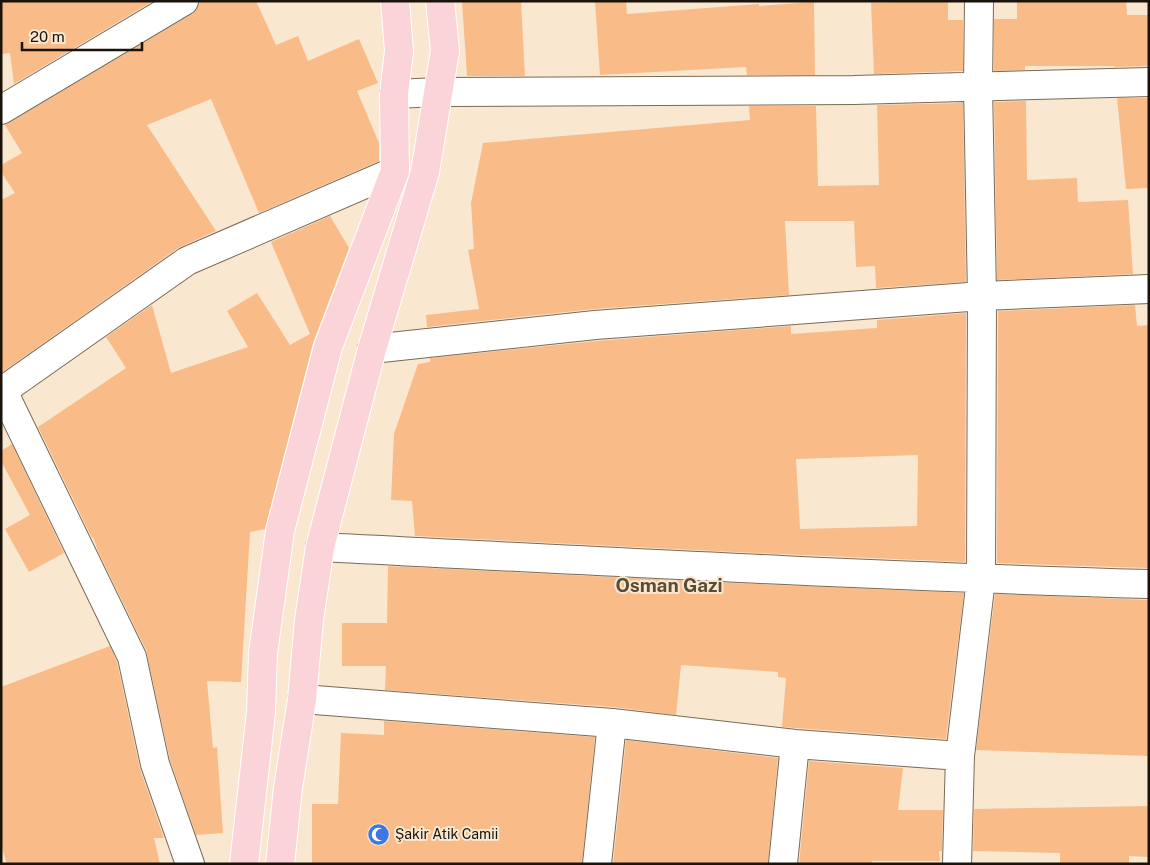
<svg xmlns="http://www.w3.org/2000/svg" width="1150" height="865" viewBox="0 0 1150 865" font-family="'Public Sans',sans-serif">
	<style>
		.building { fill: #f9bc88; fill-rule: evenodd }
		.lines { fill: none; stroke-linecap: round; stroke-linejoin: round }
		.minor-casing { stroke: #7a6a55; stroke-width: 30 }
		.major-casing { stroke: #fff; stroke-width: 30 }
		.minor { stroke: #fff; stroke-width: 28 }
		.major { stroke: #fbd4d9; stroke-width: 28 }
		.labels { text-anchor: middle; stroke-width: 4; stroke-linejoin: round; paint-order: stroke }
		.poi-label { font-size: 14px; fill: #19130b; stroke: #f9e7d0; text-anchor: start }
		.district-label { font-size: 19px; font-weight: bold; fill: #5a4b37; stroke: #f9e7d0 }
	</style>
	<rect width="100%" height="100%" fill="#f9e7d0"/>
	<path class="building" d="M1,1H153L14,84L10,53L1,54Z
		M200,1H256L276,45L298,36L308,61L359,39L378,83L357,91L379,143V161L259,213L211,99L147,125L216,231L178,248L1,373V200L15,193L1,172V165L22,153L5,125L9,123L192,14L197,9Z
		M462,1H521L525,76H467Z
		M595,1H626L627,14L759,4V6L814,2L815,75H747L746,67L600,75Z
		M915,1H948V20H963V71L874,74L871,3Z
		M1017,1H1126L1127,15H1149V66L1114,67V66H1025V70L994,71V19H1017Z
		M1117,98H1149V188L1126,189Z
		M1026,101L1027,180L1077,178L1078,202L1128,200L1133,274L997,280L994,102Z
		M963,103L966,282L876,288L875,266L856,267L854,221H785L789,295L594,309L427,327L426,315L479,309L468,250L474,249L471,203L483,143L750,120L749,106H816L818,186L879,185L877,105Z
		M330,216L349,248L313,343L265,529L250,532L241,682L207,681L213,748L217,747L223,833L196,835L170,760L146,650L98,551L93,537L92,538L38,427L126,368L106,337L152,305L171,373L248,347L227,311L257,293L290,345L310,334L271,242Z
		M1135,305L1137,326L1149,325V568L997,563L998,311Z
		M966,313L965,562L735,552L415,536L412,501L391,500L394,434L418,364L430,362V358L596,341L791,326V334L877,328V320ZM918,455L917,526L800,529L796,459Z
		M12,444L64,553L29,572L5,529L30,515L1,461V451Z
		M388,566L733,583L964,593L946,739L782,727L786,678L778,677V672L681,665L676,715L613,707L385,690L386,666H342V623H387Z
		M995,594L1149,600V756L976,750Z
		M110,646L117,662L140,769L164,838H154L160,864H7L1,845V687Z
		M384,721L595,737L582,864H312V804H338L341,733L384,735Z
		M626,740L778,758L768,864H613Z
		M809,761L903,768L898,810H943L942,851H939L940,861H872L871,864H799Z
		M1149,806V857L1129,856V864L1060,863V853L973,851L974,809Z"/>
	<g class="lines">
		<defs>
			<path id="minor" d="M394,94L439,92L854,90L1149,82
				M1,110L184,1
				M372,349L595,325L982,296L1149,289
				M3,391L132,657L155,764L190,864
				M1,392L187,261L395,171
				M320,547C596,561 872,576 1149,584
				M302,699L612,723L795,744L960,756
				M597,864L612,723
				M783,864L795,744
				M957,864L960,756L981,579L982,296L978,86L979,1"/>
			<path id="major" d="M244,864L261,712L263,653L280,531L328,347L395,171L394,94L399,51L395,1
				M280,864L288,788L302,699L309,620L320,547L372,349L425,172L445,51L440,1"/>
		</defs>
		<use href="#minor" class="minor-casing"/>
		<use href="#major" class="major-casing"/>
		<use href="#minor" class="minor"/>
		<use href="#major" class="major"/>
	</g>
	<defs>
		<symbol id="mosque-disc" viewBox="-11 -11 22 22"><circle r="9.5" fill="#3b77e6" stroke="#f9e7d0"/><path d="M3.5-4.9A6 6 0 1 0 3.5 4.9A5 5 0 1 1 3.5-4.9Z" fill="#fff"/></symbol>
	</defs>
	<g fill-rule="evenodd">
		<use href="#mosque-disc" x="366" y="822" width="25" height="25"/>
	</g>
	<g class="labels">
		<g class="poi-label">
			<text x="395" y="839">Şakir Atik Camii</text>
		</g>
		<g class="district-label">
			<text x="669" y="592">Osman Gazi</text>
		</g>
	</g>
	<rect width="1150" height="865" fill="none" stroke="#19130b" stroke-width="5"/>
	<path d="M22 42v8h120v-8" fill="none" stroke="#19130b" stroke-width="2.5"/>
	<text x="30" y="42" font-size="15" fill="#19130b" stroke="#f9e7d0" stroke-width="4" paint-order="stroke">20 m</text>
</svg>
